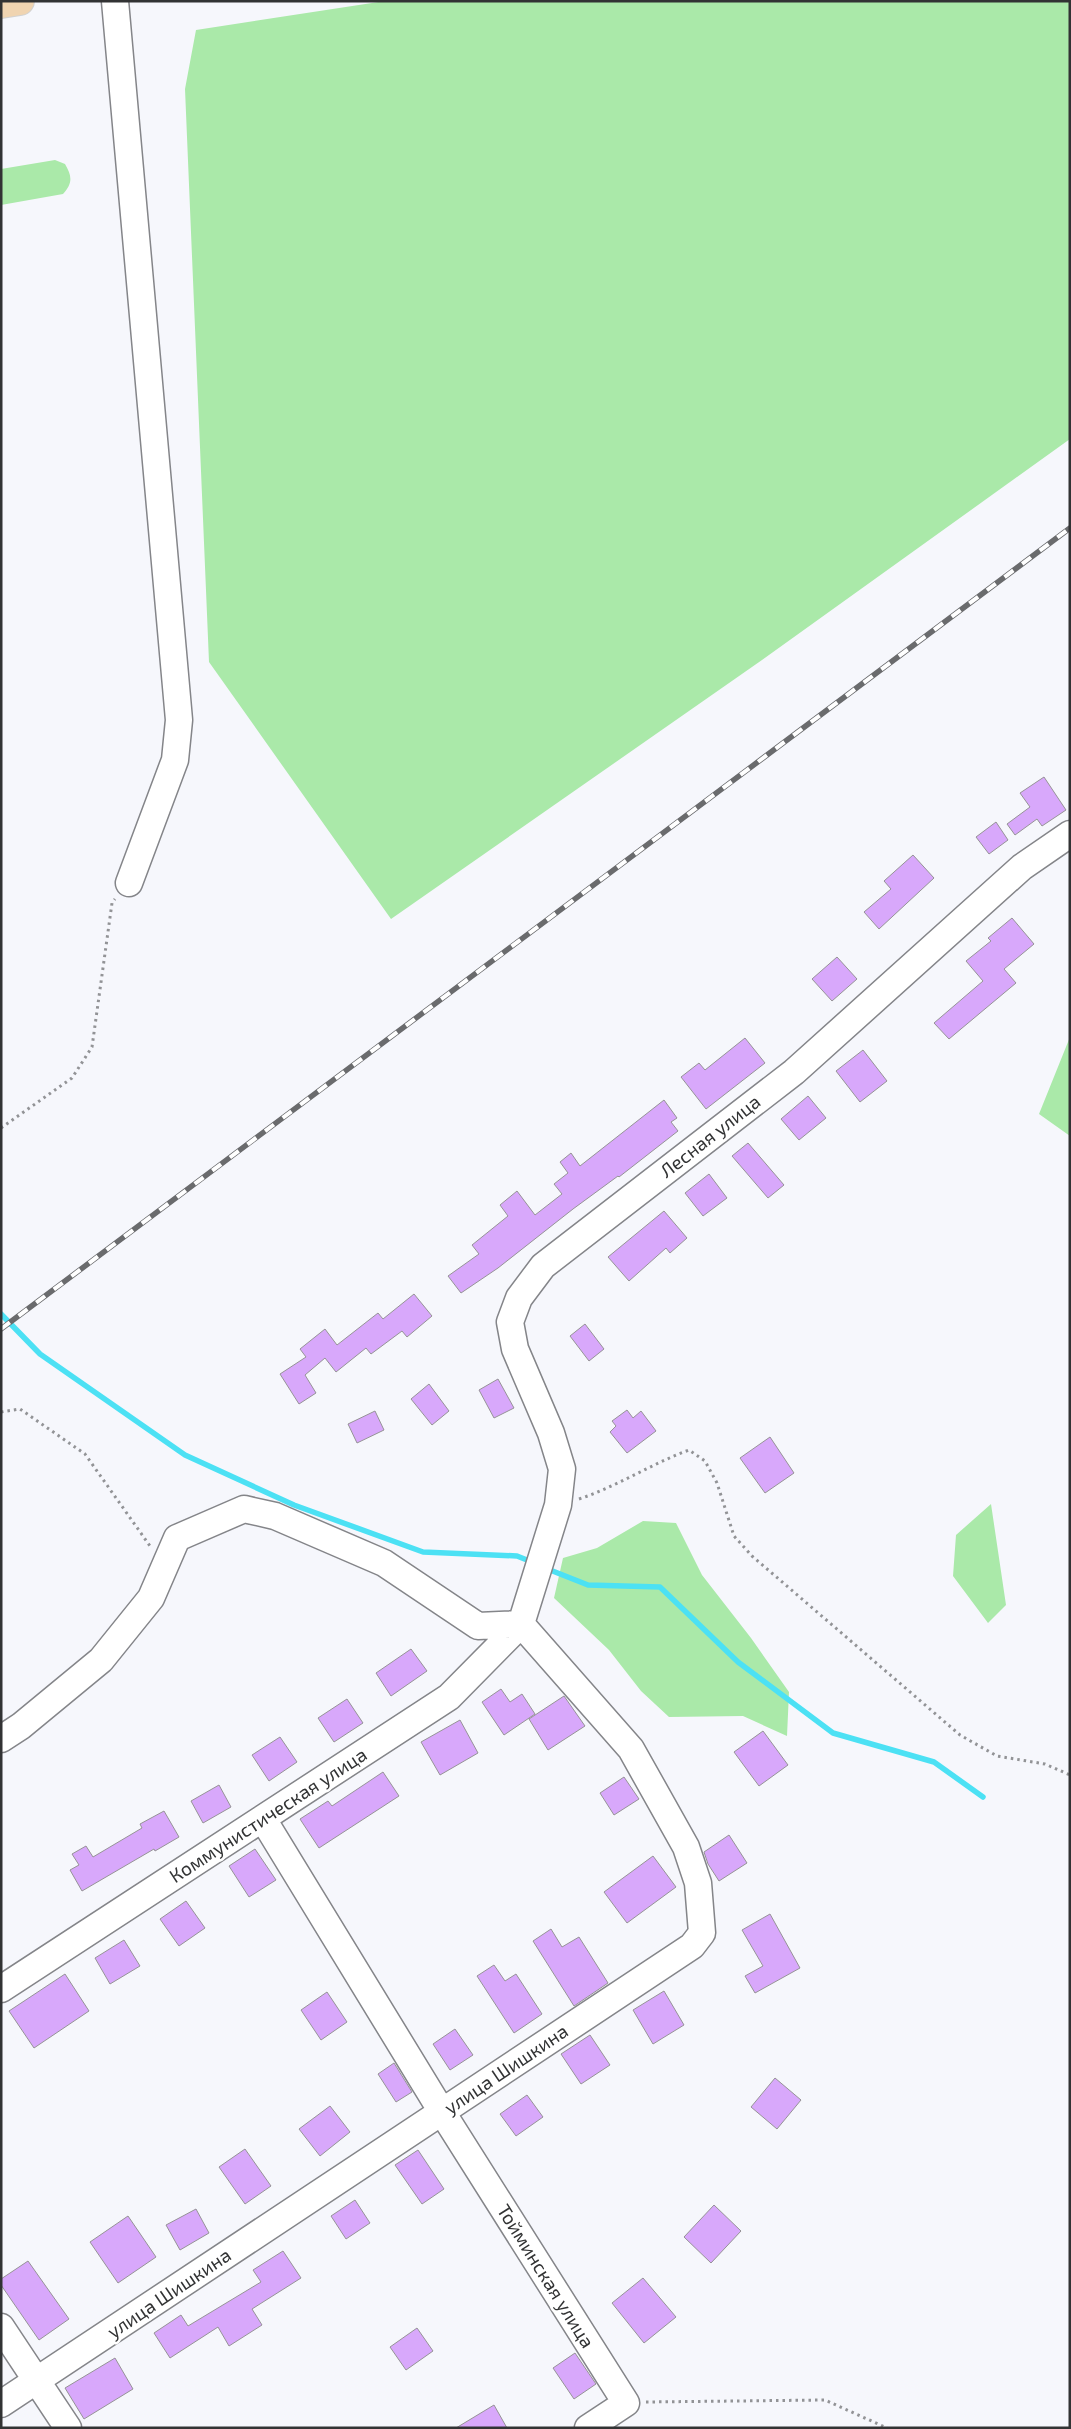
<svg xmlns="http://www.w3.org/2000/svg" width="1071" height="2429" viewBox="0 0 1071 2429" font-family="'Exo 2',sans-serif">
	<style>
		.green { fill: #aae9a9 }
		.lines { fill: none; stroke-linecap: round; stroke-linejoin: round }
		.stream { stroke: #4ce1f4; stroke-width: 5.5 }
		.building { fill: #d8a8fb; stroke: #969397 }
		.minor-casing { stroke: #848589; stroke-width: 29 }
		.major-casing { stroke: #d2d2d2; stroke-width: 30 }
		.path { stroke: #929396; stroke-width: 3; stroke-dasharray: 2.5 4; stroke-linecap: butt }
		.minor { stroke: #fff; stroke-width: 26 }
		.major { stroke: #f0d4b1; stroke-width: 28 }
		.rail-casing { stroke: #6a6b6d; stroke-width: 5.5 }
		.rail { stroke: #fff; stroke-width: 4; stroke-dasharray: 11; stroke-linecap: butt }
		.labels { text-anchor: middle; stroke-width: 5; stroke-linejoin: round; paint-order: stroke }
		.street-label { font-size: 19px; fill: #323334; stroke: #fff }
	</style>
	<rect width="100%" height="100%" fill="#f6f7fc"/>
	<path class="green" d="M385,1H1070V439L762,660L391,919L209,662L185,89L196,30Z
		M55,160L65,164C72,176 73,183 63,194L1,205V169Z
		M1070,1037V1136L1039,1114Z
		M991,1504L1006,1605L988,1623L953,1576L956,1535Z
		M643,1521L676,1523L702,1575L751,1638L789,1692L787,1736L743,1716L669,1717L641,1691L609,1650L554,1598L563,1558L597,1548Z"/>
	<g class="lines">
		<path class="stream" d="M1,1314L40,1354L185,1455L294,1505L423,1552L517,1556L532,1562
			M545,1568L588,1585L660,1587L738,1662L833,1733L934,1762L983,1797"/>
	</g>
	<path class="building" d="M1044,777L1066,810L1042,826L1037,819L1015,835L1007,824L1030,807L1020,793Z
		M996,822L1008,840L989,854L976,837Z
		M913,855L934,878L879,929L864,912L891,889L884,881Z
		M1012,918L1034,944L1004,969L1016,983L949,1039L934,1023L983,981L966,961L991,941L988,938Z
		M837,957L857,979L832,1001L812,979Z
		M745,1038L765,1063L706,1109L681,1077L699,1063L705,1070Z
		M863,1050L887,1081L860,1102L836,1071Z
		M808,1096L826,1118L799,1140L781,1119Z
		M664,1100L677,1118L671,1122L678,1131L619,1177L618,1176L573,1209L498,1268L461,1293L448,1276L479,1254L472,1245L508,1216L500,1205L517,1191L535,1215L562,1194L554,1184L568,1173L560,1162L571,1153L580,1166Z
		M748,1143L784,1185L768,1198L732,1156Z
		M709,1174L727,1198L703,1216L685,1193Z
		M664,1211L687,1238L670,1253L666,1248L629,1281L608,1257Z
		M414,1294L432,1316L407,1337L402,1331L371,1354L366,1348L336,1372L325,1358L305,1375L316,1393L299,1404L280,1374L306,1357L300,1349L325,1329L337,1345L378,1313L383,1319Z
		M585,1324L604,1349L589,1361L570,1336Z
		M498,1379L514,1408L494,1418L479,1390Z
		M429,1384L449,1411L432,1425L411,1399Z
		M627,1410L633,1418L641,1411L656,1431L627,1453L610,1432L616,1426L612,1421Z
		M375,1411L384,1430L357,1443L348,1424Z
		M770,1437L794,1473L765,1493L740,1458Z
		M411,1649L427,1671L391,1696L376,1673Z
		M501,1689L510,1702L522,1694L535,1714L504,1735L482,1702Z
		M564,1696L585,1726L548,1750L529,1719Z
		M347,1699L363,1723L334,1742L318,1718Z
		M460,1720L478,1753L440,1775L421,1742Z
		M763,1731L788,1765L759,1786L734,1752Z
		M280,1737L297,1762L269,1781L252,1755Z
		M383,1772L399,1796L319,1848L300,1819L328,1801L332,1806Z
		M624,1777L639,1799L614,1815L600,1793Z
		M219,1785L231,1807L203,1823L191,1801Z
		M164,1811L179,1837L155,1851L154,1849L82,1891L70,1870L79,1865L72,1854L86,1846L93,1857L142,1828L140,1824Z
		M729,1835L747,1863L719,1881L708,1864L704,1852Z
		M255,1849L276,1880L249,1897L229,1866Z
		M653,1856L676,1887L627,1923L604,1892Z
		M186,1901L205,1928L179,1946L160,1919Z
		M770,1914L800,1968L755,1993L745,1976L763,1966L742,1930Z
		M551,1929L562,1947L579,1937L608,1983L574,2006L533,1941Z
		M124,1940L140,1966L110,1984L95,1958Z
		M494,1965L505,1981L516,1974L542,2014L514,2033L477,1976Z
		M65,1974L89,2011L34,2048L9,2011Z
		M664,1991L684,2025L653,2044L633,2010Z
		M327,1992L347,2022L321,2040L301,2010Z
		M455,2029L473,2055L450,2070L433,2044Z
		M590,2035L610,2065L581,2084L561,2054Z
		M394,2063L412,2092L396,2102L378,2074Z
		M775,2078L801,2100L777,2129L751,2107Z
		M527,2095L543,2117L516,2136L500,2114Z
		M330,2106L350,2132L320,2156L299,2129Z
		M245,2149L271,2186L245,2204L219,2167Z
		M418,2150L444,2189L422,2204L395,2165Z
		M355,2200L370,2223L346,2239L331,2216Z
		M714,2205L741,2231L711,2263L684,2237Z
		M196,2209L209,2233L180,2250L166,2225Z
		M128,2216L156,2257L118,2283L90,2242Z
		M283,2251L301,2278L252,2309L262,2325L229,2346L218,2327L170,2358L154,2333L181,2315L188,2326L261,2282L253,2270Z
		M28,2261L69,2319L39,2340L1,2285V2279Z
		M643,2278L676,2317L644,2343L612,2303Z
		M417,2328L433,2351L406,2370L390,2347Z
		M575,2353L596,2384L574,2399L553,2368Z
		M115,2358L133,2389L84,2419L65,2388Z
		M494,2405L507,2428H456Z"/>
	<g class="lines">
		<defs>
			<path id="minor" d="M115,1L179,720L175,760L129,883
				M1,1739L21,1726L101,1660L151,1598L177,1538L244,1509L275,1516L384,1563L478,1626L521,1624
				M263,1819L442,2112L626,2403L588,2428
				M1,1989L449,1697L521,1624L558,1505L562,1469L551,1433L515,1349L510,1322L519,1298L543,1266L794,1072L1022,867L1070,834
				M1,2327L68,2428
				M1,2404L692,1946L702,1933L698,1883L686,1847L631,1749L521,1624"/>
			<path id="major" d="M1,4L20,1"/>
		</defs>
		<use href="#minor" class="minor-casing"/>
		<use href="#major" class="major-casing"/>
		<path class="path" d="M1,1128L72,1078L92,1047L112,903L115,899
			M1,1412L20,1409L85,1454L150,1546
			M579,1499C618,1486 651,1464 689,1450L705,1461L717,1483L734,1536L752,1556L960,1735L997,1756L1045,1764L1070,1775
			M646,2402L825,2400L887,2428"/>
		<use href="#minor" class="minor"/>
		<use href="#major" class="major"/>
		<defs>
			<path id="rail" d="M1,1329L1070,528"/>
		</defs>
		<use href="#rail" class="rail-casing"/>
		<use href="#rail" class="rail"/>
	</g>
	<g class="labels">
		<g class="street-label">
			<text transform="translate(710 1136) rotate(-38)" y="7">Лесная улица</text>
			<text transform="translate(268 1815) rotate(-33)" y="7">Коммунистическая улица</text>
			<text transform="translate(506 2069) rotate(-34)" y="7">улица Шишкина</text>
			<text transform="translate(546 2276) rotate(58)" y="7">Тойминская улица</text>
			<text transform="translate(169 2293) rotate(-34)" y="7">улица Шишкина</text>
		</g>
	</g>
	<rect width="1071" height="2429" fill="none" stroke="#323334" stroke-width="5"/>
</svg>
